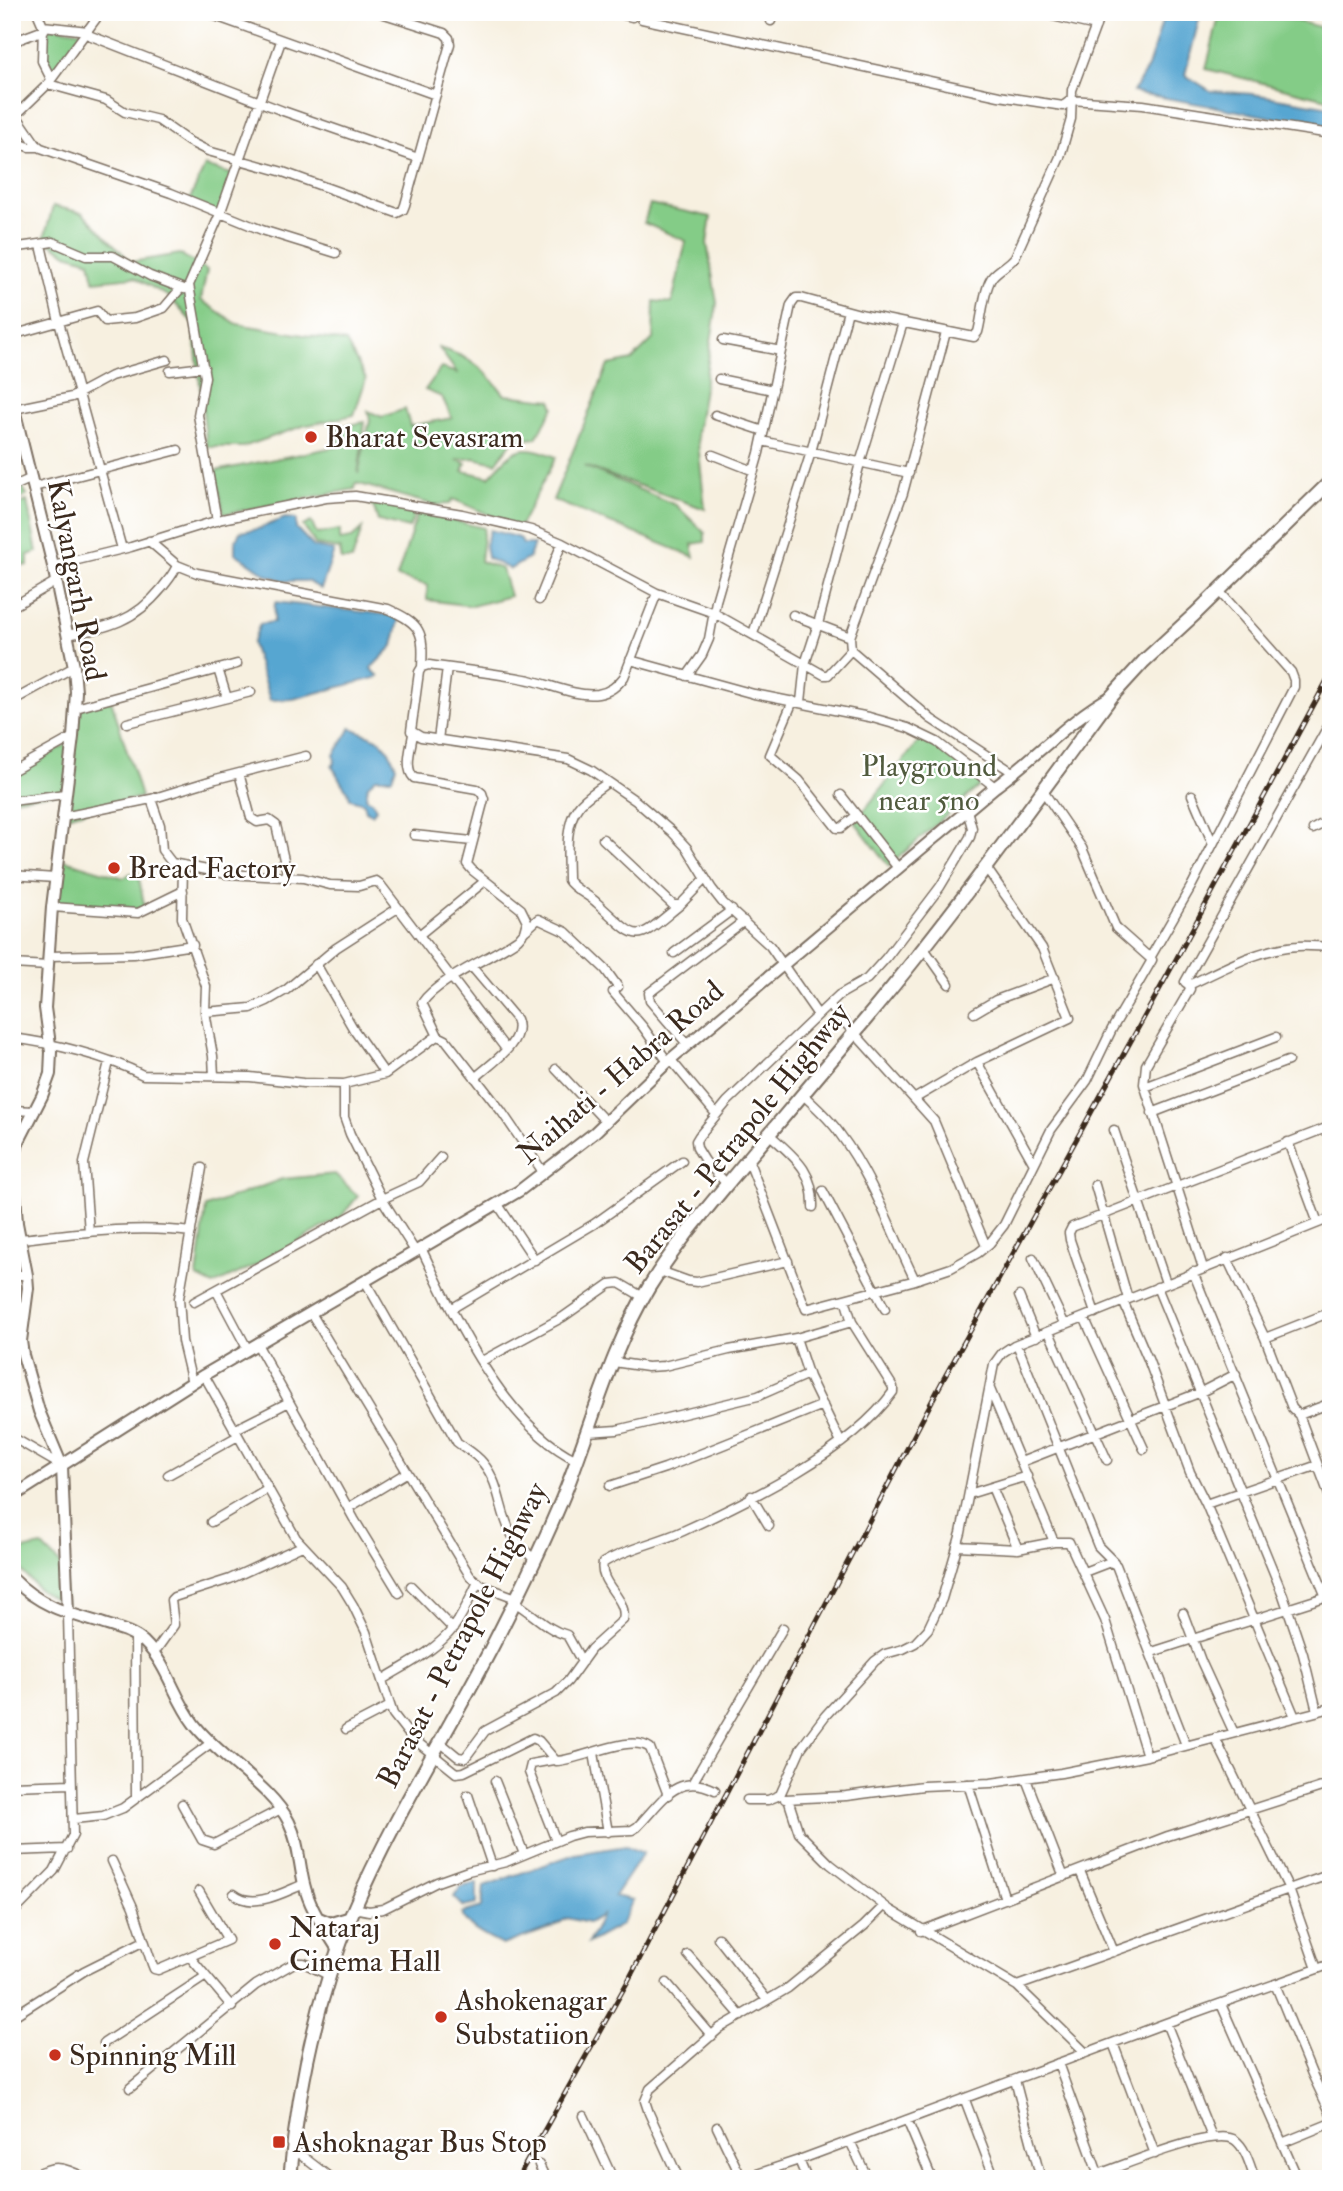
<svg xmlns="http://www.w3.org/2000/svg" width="1343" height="2191" viewBox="0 0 1343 2191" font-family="'IM FELL Double Pica',serif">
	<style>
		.green { fill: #84cc87; stroke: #607b52; stroke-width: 2 }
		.water { fill: #57a6d1; stroke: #496878; stroke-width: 2 }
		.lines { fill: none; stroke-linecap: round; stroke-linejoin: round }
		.minor-casing { stroke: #7d6f62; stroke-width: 11 }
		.major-casing { stroke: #7d6f62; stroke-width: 14 }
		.highway-casing { stroke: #7d6f62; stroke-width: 16 }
		.minor { stroke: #fff; stroke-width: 8 }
		.major { stroke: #fff; stroke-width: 10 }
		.highway { stroke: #fff; stroke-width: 12 }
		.rail-casing { stroke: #3b2a1e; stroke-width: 5 }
		.rail { stroke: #fff; stroke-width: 2.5; stroke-dasharray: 8; stroke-linecap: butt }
		.poi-dot { fill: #c8321e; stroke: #fff; stroke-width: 2.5 }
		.labels { text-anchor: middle; stroke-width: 5; stroke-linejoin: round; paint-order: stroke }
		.poi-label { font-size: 30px; fill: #3b2a1e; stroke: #fff; text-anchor: start }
		.street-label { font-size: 30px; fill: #3b2a1e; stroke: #fff }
		.park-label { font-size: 30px; fill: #515b3e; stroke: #fff }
	</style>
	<rect width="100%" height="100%" fill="#fff"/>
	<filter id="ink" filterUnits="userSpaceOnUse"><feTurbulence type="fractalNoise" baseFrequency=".0143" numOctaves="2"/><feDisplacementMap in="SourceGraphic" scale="14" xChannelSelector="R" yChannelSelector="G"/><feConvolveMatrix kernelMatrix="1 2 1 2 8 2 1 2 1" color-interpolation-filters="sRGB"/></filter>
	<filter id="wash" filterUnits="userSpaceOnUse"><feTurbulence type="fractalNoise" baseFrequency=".00686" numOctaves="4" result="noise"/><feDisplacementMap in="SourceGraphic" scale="28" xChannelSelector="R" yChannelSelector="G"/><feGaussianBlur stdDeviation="1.57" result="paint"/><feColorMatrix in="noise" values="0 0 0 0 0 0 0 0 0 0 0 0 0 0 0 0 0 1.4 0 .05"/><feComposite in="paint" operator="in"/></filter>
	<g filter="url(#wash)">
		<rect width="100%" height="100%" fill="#f7f0e0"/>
		<path class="green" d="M1220,12H1263L1331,30V100L1206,69Z
			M48,26L86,32L55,73C40,56 50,45 48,26Z
			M205,166L234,175L220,214L189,201Z
			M650,204L711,217L707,243L717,303L697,433L705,509L584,466L676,505L705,533V542L692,544L694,557L553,500L608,365L632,360L653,339L654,301L672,303L686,241L644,223Z
			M53,206L83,213L131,262L180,254L207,270L201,300L237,324L346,342L366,379L354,415L303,426L243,447H207L193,323L169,297L134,277L94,281L90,261L67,254L44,239Z
			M439,348C472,357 484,369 505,395L551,400L554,407L536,438L513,441L496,463L474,458L457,460L466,463L463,471L489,477C515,448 519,442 556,457L519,528L453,499L450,504L434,505L356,483L355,489L224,514L215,471L340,446L337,427L365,422L358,474L370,420L368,411L382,417L405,409L410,426L452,418L442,397L425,390L441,368L457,373Z
			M20,483L27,495L15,502L16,505L27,501L37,552L28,555V565L12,567V488Z
			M366,501L416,510L409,528L378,521L374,508Z
			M418,512L484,528L480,561L502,569L510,596L472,606L427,600V585L397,577Z
			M311,522L317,534L340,530V540L352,538L362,529L352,560H341L340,549L316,545L303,526Z
			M111,699L141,797L63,817L66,791L12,799V775L72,741L76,708Z
			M922,737L961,764L983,783L889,866L855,822Z
			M58,858L124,878L131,873H138L145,909L52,907Z
			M335,1174L358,1196L341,1217L265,1261L213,1285L197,1277L206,1207L282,1179Z
			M42,1546L63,1567L66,1606L39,1590L16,1565L17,1551Z"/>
		<path class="water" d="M1165,12H1201L1185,75L1211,91L1253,94L1331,107V128L1133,92L1148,67Z
			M285,518L296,519V528L314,547L334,551L321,589L307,581H285L267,575L235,553V542L240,532L258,529Z
			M490,530L520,538L523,544H534L529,558L510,569L487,558L485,545Z
			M275,602L400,616L393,646L371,668L379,677L293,699L270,700L252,644L260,624L274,622Z
			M351,728L380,740L388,749L396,766L392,778H376L368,785L366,798L372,801L376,809L372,814L366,811L364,803L350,799L348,791C340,784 339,775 332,767L335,762L334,755Z
			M626,1846L643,1853L614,1896L633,1900L621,1925L588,1943L602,1915L588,1923L567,1918L553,1927L502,1945C489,1938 466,1929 462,1913L482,1907L484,1886L575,1854Z
			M477,1883V1904L464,1907L454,1897L461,1887Z"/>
	</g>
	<g filter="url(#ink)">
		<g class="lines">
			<defs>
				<path id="minor" d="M37,12L43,26L88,31
					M204,12L436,95
					M612,12L632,17
					M1035,12L1096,26
					M642,19L999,96L1063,106L1071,100L1143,105L1331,134
					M771,21L774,12
					M43,26L42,61L51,79
					M86,34L283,111L418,158
					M12,42L44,30
					M48,84L106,100L125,112L158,120L188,141L208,151L283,172L397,213L403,210L405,205L450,44L449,38L444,33L378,12
					M16,115L36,144L41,148L171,193L262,230L336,253
					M14,117L48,84L101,12
					M12,141L29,147H39
					M41,245L59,322L122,549
					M12,248L53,242L86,256H113L150,276L184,289
					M12,335L97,311L105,321L135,318L164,308L181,288
					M723,340L781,351
					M170,371L204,367
					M719,379L773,390
					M14,409L72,397L111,376L167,360
					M715,415L764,431
					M762,441L909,473
					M713,455L754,471
					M12,487L32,478
					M34,487L178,450
					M217,521L198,415L205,377L189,285L220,214L281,41
					M149,541L177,565L197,573L388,609C421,624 424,631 422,667
					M53,566L131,547L222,519L326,498L355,496L462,514L531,530L562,543L657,593L714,613L824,675H828L851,650
					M657,593L624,677C617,686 610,692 598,694C577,697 551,685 530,680C497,673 462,670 429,665L422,667L419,672L411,731L421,737L568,759L591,770L636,801L672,832L687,848L712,889L723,903L770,946L818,1015
					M539,600L562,543
					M12,607L55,582
					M793,615L850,637L851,650L931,719L1014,773
					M753,634L811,452L848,311
					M67,635C109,627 134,622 162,588C168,580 174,574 177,565
					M850,637L903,493L946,332
					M630,660L754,694L869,717L908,728L937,742L995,787
					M218,669L227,698
					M687,676L702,655L709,639L716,601L759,453L791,305L796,298H801L860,314L974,337L978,332C982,318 984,286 993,276C1000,268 1009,265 1015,257L1060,157L1071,119L1072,90L1101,12
					M12,701L74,667
					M793,701L770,755L799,780L837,828H841L857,815
					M801,702L805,664L818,624L860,463L903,323
					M76,708L237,664
					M127,723L251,692
					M413,734C411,748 404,768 414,778L477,789L482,793L484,799L467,864L472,870L521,909L527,921L524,932L518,939C493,957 438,979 422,1003L438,1036
					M438,740L447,668
					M12,771L73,737
					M239,773L251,818L257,822L269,820L276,825L288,877
					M608,782C598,790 585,797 578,807C564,825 568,859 568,880C573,889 589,895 597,903C642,944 633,943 680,905
					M841,795L898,868
					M1192,795L1213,844
					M151,799L160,825L162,850L172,863L227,874L303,878L330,885L359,886L376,881L380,884L506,1049
					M12,801L65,794
					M63,817L151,799L216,779L306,756
					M1313,829L1331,819
					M414,835L472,841
					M603,839L673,905H680L705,879
					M183,865L182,918L206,986L205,1012L213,1056L214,1076
					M12,875L55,878
					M52,907L138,913L183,891
					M526,930L538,919L566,932L605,969L618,987
					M419,935L485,881
					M923,947L949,984
					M674,953L732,910
					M49,956L134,954L193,945
					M1150,958L1192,885L1294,687V680L1291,672L1219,591
					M12,964L48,966
					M316,964L354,1030L385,1074
					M472,967L516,1019C526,1042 490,1064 475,1078
					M1189,985C1223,969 1260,948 1298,946C1308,945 1320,947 1331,947
					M613,992L643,1027L668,1062
					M829,1005L934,1121L986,1246
					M205,1012L251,1008L267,1001L286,990L336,948L398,908
					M974,1013L996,1000L1055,978
					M12,1038C52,1043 107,1056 143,1075L250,1077L303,1083L344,1084L385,1074L434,1038L438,1036L446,1040L502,1112L543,1172
					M688,1045L650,1001L649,993L744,921
					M671,1060L716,1114
					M977,1062L1034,1164
					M556,1069L606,1122
					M344,1084V1117L350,1134L382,1199L415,1251
					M1145,1087L1276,1037
					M802,1094C816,1107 830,1119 840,1134C873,1178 891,1231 915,1280
					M914,1099L977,1062L1070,1018L1042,948L985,866
					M12,1110L35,1111
					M1152,1113L1288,1061
					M1114,1130L1166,1283
					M769,1134C794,1157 814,1170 813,1207
					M1288,1142L1318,1223
					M748,1159L806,1309L912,1281L951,1268L978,1253L989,1244L1004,1225L1051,1130L1087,1081L1112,1029L1152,960L1116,928L1082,848L1043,791
					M727,1184L705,1161L697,1148L696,1141L699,1136L727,1102L820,1013L839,995L867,979L886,958L940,887L970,837L972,828L967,810
					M1095,1185L1128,1299
					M823,1191L885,1309
					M497,1203L535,1260
					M89,1232L84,1163L109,1062
					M21,1239C77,1233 135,1225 191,1232
					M421,1248C454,1316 505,1427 577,1460
					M1033,1258L1065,1325
					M1227,1258L1265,1338L1292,1408L1299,1415L1331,1403
					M1203,1268L1144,1084L1146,1065L1190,989L1189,985L1185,982L1331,721
					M660,1271L688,1281L697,1282L788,1261
					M1193,1272L1326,1597
					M12,1275H27
					M365,1281L457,1442C466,1449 476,1454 483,1463C501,1485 499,1512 512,1535C518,1545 526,1552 535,1560
					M1157,1287L1283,1595L1303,1654L1317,1711
					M216,1290L248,1350
					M1019,1296L1036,1337
					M1123,1301L1148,1359L1190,1472L1206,1504L1295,1717
					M194,1302L382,1199L419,1182L441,1157
					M451,1309L594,1224L682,1161
					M311,1313L470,1576L481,1585L516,1598
					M1095,1313L1070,1240L1069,1233L1072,1227L1331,1126
					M1084,1317L1144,1449
					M1049,1332L1107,1460
					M796,1338L809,1377L841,1443
					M1265,1338L1331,1312
					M257,1344L354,1519L399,1593
					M1017,1344L1098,1546L1114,1562
					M482,1361L563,1317L610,1284L619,1283L643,1297
					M614,1362L647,1367L664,1366L729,1350L796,1338L852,1322
					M204,1375L296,1538L342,1587L353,1605L366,1632L393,1714L411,1737L456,1773L464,1772L533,1738L539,1741L556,1761C582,1760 630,1733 650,1748L668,1795
					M192,1383L182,1341L179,1298L202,1168
					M990,1389L1054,1542
					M1299,1415L1331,1500
					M234,1430L289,1402
					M588,1432L617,1430L758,1396L808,1374
					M12,1437L62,1466
					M1021,1462L1201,1392L1236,1374
					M168,1475L238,1436
					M610,1486L665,1468L823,1405
					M992,1487L1018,1549
					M969,1494L1027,1476
					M751,1496L769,1526
					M1206,1504L1318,1465
					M348,1508L406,1473
					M211,1522L267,1489
					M957,1546L1018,1549L1054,1542H1069L1105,1620L1147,1756
					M1084,1572L1110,1562L1116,1565L1186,1745
					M411,1586L453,1629
					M514,1602C533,1613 547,1630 567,1635L582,1662
					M1183,1613L1201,1661L1234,1733
					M135,1636L136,1798
					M1152,1652L1328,1596
					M154,1653L174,1625L171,1600L174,1597L230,1579L302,1546
					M382,1680C406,1665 436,1651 454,1627C464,1613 470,1598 478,1582
					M346,1729L390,1706
					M1215,1738L1289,1889L1317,1969
					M441,1743L458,1757L465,1758L485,1731L556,1693L568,1681L591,1649L623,1620C629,1599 598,1584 603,1563C627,1548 657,1543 683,1531C750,1500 850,1452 893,1392V1387L852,1322L845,1299
					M594,1753L608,1832
					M553,1760L531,1764L529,1772L556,1841
					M1026,1779L1064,1877
					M495,1781L524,1854
					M693,1782L783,1628
					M968,1784L1005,1899
					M12,1786L71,1784
					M468,1795L492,1866
					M785,1799L846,1796L923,1786L991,1783L1061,1773L1147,1756L1331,1708
					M788,1799L799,1833L830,1864L890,1910L1017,1986L1331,1874
					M747,1800H768L780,1795L801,1748L825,1716L875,1661L885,1654L903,1649L915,1643L928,1629L942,1599L961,1533L994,1364L1002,1353L1014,1345L1331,1218
					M182,1804L202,1840L214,1844L281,1809
					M74,1819L103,1816L123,1808L211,1743
					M12,1851L67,1849
					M112,1861L133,1907L152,1964L154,1969L158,1970L228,1940L199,1891
					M1080,1871L1114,1952
					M234,1894C254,1910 284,1892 304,1884
					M354,1908L369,1911L383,1909L437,1882L468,1871L506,1862L569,1836L584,1832L632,1830L637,1827C662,1802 676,1771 715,1790
					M12,1914L54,1871L73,1835L68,1614
					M921,1931L1168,1836L1331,1784
					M718,1938L767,2000
					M688,1955L741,2016
					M190,1957L232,2007
					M667,1983L712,2036
					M1275,1984L1312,2074L1331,2114
					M1017,1986L1086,2053
					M1221,2004L1298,2179
					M12,2017L84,1971L144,1941
					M1166,2023L1212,2137
					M104,2043L206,1976
					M1113,2043L1155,2154
					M1058,2063L1100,2179
					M1015,2080L1041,2179
					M130,2088L256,1985L294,1963H304L330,1976
					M965,2100L995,2179
					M584,2116L613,2179
					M907,2120L932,2179
					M717,2127L742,2179
					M850,2141L868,2179
					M1282,2143L1331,2123
					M293,2149L332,2179
					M799,2160L807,2179
					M539,2165L546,2179
					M1098,2174C1123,2166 1215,2126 1235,2140C1246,2148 1250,2166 1255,2179
					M26,2179C57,2164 58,2165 88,2179
					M679,2179L649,2113L645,2101L650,2089L720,2028L788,1988L864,1926L884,1906
					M742,2179L799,2160L1166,2023L1331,1964
					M1278,2179L1295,2172"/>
				<path id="major" d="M12,401L53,566L74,667L76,692L73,737L52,907L45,1008L51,1052L50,1074L42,1096L18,1143L13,1164L17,1223L27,1275L28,1288L21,1341L23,1355L39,1411L62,1466L68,1614
					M12,1497L204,1375L519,1191L594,1133L672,1058L995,787C1035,758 1068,720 1112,696
					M12,1578C38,1605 66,1613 101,1623C115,1628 132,1631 144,1642C168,1665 174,1698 194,1724C220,1758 271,1786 289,1822C299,1842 299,1864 304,1884C310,1910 325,1928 338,1950
					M319,1918L331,1923L351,1917"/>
				<path id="highway" d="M290,2179C298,2088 318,1994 353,1911C393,1818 448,1732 494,1643C520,1592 546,1540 567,1487C593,1420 612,1348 649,1287C673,1248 704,1212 733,1177C777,1124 822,1072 866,1019C953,915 1032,805 1112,696L1144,661L1195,614L1331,481"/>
			</defs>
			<use href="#minor" class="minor-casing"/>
			<use href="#major" class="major-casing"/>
			<use href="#highway" class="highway-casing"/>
			<use href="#minor" class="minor"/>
			<use href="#major" class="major"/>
			<use href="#highway" class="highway"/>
			<defs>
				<path id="rail" d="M517,2179L628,1981L943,1380L1168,974L1331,673"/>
			</defs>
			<use href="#rail" class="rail-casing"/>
			<use href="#rail" class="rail"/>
		</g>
	</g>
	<g class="poi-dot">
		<circle cx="311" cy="437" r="7"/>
		<circle cx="114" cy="868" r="7"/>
		<circle cx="275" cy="1944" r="7"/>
		<circle cx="441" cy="2017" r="7"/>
		<circle cx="55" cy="2055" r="7"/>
		<rect x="272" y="2135" width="14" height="14" rx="3.5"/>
	</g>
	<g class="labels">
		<g class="poi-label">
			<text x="325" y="447">Bharat Sevasram</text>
			<text x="128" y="878">Bread Factory</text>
			<text x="289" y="1937">Nataraj<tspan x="289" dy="34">Cinema Hall</tspan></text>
			<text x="455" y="2010">Ashokenagar<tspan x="455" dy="34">Substatiion</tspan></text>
			<text x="69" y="2065">Spinning Mill</text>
			<text x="293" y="2152">Ashoknagar Bus Stop</text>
		</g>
		<g class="street-label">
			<text transform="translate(77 580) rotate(79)" y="10">Kalyangarh Road</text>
			<text transform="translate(620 1072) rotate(-41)" y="10">Naihati - Habra Road</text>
			<text transform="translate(737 1138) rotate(-51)" y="10">Barasat - Petrapole Highway</text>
			<text transform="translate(462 1635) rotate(-63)" y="10">Barasat - Petrapole Highway</text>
		</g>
		<g class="park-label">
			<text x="929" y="776">Playground<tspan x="929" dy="34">near 5no</tspan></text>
		</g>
	</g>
	<rect width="1343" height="2191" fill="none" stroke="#fff" stroke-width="42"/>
</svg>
